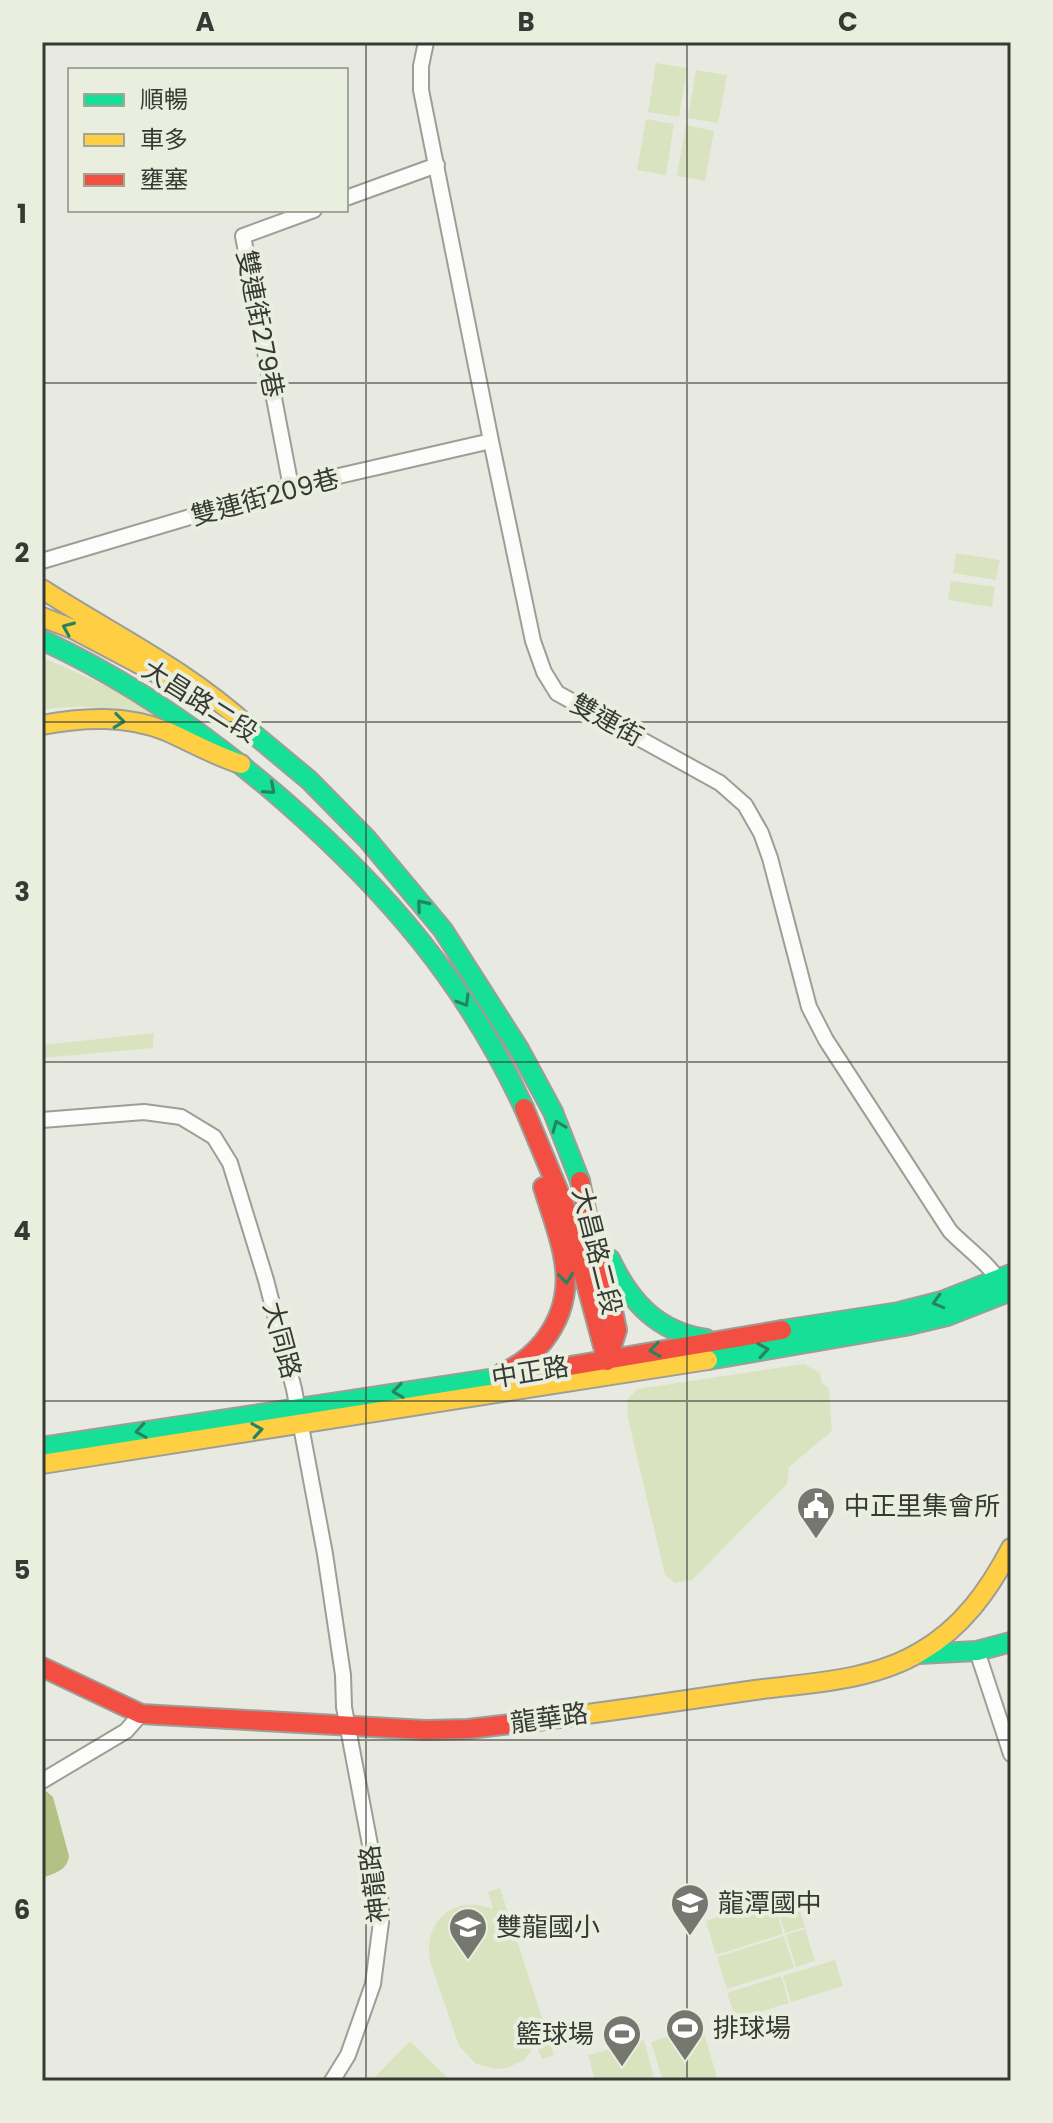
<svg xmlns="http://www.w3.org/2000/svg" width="1053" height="2123" viewBox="0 0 1053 2123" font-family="Poppins,'Noto Sans TC',sans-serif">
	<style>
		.green { fill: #dae3bf }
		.water { fill: #b4c184 }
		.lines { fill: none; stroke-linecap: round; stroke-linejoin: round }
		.street-casing { stroke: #9c9e97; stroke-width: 18 }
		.fast-casing { stroke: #9c9e97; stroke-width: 22 }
		.slow-casing { stroke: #9c9e97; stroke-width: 22 }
		.jam-casing { stroke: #9c9e97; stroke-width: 22 }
		.street { stroke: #fcfcfb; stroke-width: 14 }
		.fast { stroke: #16e098; stroke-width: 18 }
		.slow { stroke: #ffcf43; stroke-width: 18 }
		.jam { stroke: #f24e42; stroke-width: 18 }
		.oneway { stroke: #288460 }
		.grid { fill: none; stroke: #373933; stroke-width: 2; stroke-opacity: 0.55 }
		.labels { text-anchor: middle; stroke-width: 8; stroke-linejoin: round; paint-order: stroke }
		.street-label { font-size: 26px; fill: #373933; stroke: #e9eede }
		.poi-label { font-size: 26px; fill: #373933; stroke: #e9eede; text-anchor: start }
		.neatline { fill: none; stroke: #373933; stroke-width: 3 }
		.grid-label { font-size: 26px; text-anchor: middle; font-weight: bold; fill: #373933 }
	</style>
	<rect width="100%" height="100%" fill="#e8eae2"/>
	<path class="green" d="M656,63L687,68L679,117L648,112Z
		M696,70L727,75L718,123L688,118Z
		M646,119L674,124L666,175L637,170Z
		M686,125L714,131L705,181L677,176Z
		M956,553L1000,560L996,580L953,573Z
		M951,581L995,587L992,607L948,600Z
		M42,657L129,696L178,725C131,712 91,701 42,710Z
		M154,1033L153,1048L42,1058V1045Z
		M804,1364L820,1373L821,1382L829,1389L832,1431L789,1467L787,1484L692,1580L675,1583L665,1575L628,1419L627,1400L637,1389Z
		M500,1888L554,2055L542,2059L536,2044L524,2060L507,2068L497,2069L476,2064L459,2046L430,1961C423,1920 454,1894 493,1909L488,1892Z
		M795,1895L805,1927L785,1933L775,1901Z
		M773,1900L783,1934L716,1955L706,1921Z
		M805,1929L815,1961L796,1967L786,1935Z
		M784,1936L794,1968L727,1989L717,1957Z
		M835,1960L843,1986L791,2002L783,1976Z
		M781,1976L789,2003L736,2019L727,1993Z
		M702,2026L718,2081H663L651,2042Z
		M644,2040L655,2081H595L588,2055Z
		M410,2041L451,2081H371Z"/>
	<path class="water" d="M46,1791L53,1797L69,1856C67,1871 55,1873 42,1878V1797Z"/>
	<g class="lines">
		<defs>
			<path id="street" d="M426,42L421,66V90L491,441L533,641L544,672L557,693L720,783L745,805L761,833L770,858L809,1007L826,1040L950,1231C965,1247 995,1268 1001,1286
				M346,198L437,165
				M291,487L243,236L314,210
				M42,561L291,487L491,441
				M42,1120L144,1112L181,1117L214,1137L230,1163L266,1280L294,1389L325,1554L343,1675L344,1707L381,1903V1922L373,1984L348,2055L332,2081
				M977,1651L1011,1754
				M42,1781L126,1731L141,1714"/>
			<path id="fast" d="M42,640C131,681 209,736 283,800C387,891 466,983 524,1108
				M238,721L309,780L367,839L443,930L519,1049L553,1112L580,1181
				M610,1259C630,1302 658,1332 706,1339
				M782,1330L899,1312L942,1301L1011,1274
				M708,1360L905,1326L947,1316L1011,1291
				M42,1447L523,1374
				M918,1654L977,1651L1011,1642"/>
			<path id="slow" d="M42,589C112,634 187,670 249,727
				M42,617L73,629L162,676
				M42,725C84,717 126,715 166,731C191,742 215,756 241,764
				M42,1464L708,1360
				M537,1721C610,1711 682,1701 755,1690C809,1683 872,1681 920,1652C962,1628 989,1590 1011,1548"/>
			<path id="jam" d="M524,1108L566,1209L607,1361
				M580,1181L589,1223L605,1272L617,1330L607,1361
				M503,1372C519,1366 532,1355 543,1342C584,1290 560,1243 543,1187
				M523,1374L782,1330
				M42,1667L141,1714L425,1730L468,1729L537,1721"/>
		</defs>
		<use href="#street" class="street-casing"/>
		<use href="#fast" class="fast-casing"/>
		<use href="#slow" class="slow-casing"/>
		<use href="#jam" class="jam-casing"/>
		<use href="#street" class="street"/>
		<use href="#fast" class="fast"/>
		<use href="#slow" class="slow"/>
		<use href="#jam" class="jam"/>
	</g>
	<defs><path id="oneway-chevron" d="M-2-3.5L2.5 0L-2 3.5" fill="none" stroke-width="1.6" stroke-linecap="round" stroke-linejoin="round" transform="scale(2)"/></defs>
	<g class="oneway">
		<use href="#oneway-chevron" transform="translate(68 628) rotate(-157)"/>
		<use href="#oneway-chevron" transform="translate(119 721) rotate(7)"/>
		<use href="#oneway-chevron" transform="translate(270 789) rotate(41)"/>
		<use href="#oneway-chevron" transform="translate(422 905) rotate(-130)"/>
		<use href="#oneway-chevron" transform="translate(464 1001) rotate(59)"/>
		<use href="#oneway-chevron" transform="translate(558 1126) rotate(-112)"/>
		<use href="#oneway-chevron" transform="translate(566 1278) rotate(84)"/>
		<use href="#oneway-chevron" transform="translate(938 1302) rotate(164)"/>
		<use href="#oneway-chevron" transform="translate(655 1350) rotate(172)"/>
		<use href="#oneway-chevron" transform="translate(763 1350) rotate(-9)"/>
		<use href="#oneway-chevron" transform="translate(398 1391) rotate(172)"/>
		<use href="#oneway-chevron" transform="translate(257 1430) rotate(-9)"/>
		<use href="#oneway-chevron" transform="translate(141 1431) rotate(171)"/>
	</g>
	<path class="grid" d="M366,42V2081M687,42V2081M42,383H1011M42,722H1011M42,1062H1011M42,1401H1011M42,1740H1011"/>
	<defs>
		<symbol id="civic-pin" viewBox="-11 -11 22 30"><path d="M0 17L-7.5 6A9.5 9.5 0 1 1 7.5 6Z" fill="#757770" stroke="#e9eede"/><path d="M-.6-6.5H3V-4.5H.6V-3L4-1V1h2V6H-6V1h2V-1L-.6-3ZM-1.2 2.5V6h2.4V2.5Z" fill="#fff"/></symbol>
		<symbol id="school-pin" viewBox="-11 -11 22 30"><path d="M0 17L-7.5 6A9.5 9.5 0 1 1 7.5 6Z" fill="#757770" stroke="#e9eede"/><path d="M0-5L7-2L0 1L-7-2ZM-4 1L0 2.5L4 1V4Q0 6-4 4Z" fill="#fff"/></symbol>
		<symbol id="stadium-pin" viewBox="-11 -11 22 30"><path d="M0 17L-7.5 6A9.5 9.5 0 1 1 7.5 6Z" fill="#757770" stroke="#e9eede"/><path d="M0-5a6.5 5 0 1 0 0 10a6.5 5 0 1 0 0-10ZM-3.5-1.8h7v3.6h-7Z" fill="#fff"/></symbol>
	</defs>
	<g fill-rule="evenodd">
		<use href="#civic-pin" x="794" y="1484" width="44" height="60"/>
		<use href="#school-pin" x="668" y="1881" width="44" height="60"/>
		<use href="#school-pin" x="446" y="1905" width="44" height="60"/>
		<use href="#stadium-pin" x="663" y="2006" width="44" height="60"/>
		<use href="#stadium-pin" x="600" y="2012" width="44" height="60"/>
	</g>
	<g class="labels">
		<g class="street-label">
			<text transform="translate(260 324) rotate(79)" y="9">雙連街279巷</text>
			<text transform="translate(265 497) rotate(-15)" y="9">雙連街209巷</text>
			<text transform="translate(200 701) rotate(32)" y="9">大昌路二段</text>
			<text transform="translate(607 720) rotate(29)" y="9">雙連街</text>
			<text transform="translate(597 1251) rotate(76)" y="9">大昌路二段</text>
			<text transform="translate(282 1340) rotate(75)" y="9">大同路</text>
			<text transform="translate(530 1372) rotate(-9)" y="9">中正路</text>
			<text transform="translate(549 1718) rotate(-8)" y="9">龍華路</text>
			<text transform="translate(374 1884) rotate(-97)" y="9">神龍路</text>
		</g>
		<g class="poi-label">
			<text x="844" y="1515">中正里集會所</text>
			<text x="718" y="1912">龍潭國中</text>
			<text x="496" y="1936">雙龍國小</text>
			<text x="713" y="2037">排球場</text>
			<text x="594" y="2043" text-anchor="end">籃球場</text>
		</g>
	</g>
	<rect width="1053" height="2123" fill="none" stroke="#e9eede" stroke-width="88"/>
	<rect x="68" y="68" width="280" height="144" fill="#e9eede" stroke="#a2a69a" stroke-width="2"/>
	<rect x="84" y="94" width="40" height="12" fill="#16e098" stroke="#a2a69a" stroke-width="2"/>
	<text x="140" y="108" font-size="24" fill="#373933">順暢</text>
	<rect x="84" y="134" width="40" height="12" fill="#ffcf43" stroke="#a2a69a" stroke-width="2"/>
	<text x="140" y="148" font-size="24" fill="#373933">車多</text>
	<rect x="84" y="174" width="40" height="12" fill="#f24e42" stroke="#a2a69a" stroke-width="2"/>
	<text x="140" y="188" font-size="24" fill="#373933">壅塞</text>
	<rect x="44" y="44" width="965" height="2035" class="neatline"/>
	<g class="grid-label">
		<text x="205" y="31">A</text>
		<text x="526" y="31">B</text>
		<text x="848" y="31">C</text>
		<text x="22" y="223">1</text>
		<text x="22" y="562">2</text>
		<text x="22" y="901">3</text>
		<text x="22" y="1240">4</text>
		<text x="22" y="1579">5</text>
		<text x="22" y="1919">6</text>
	</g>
</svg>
